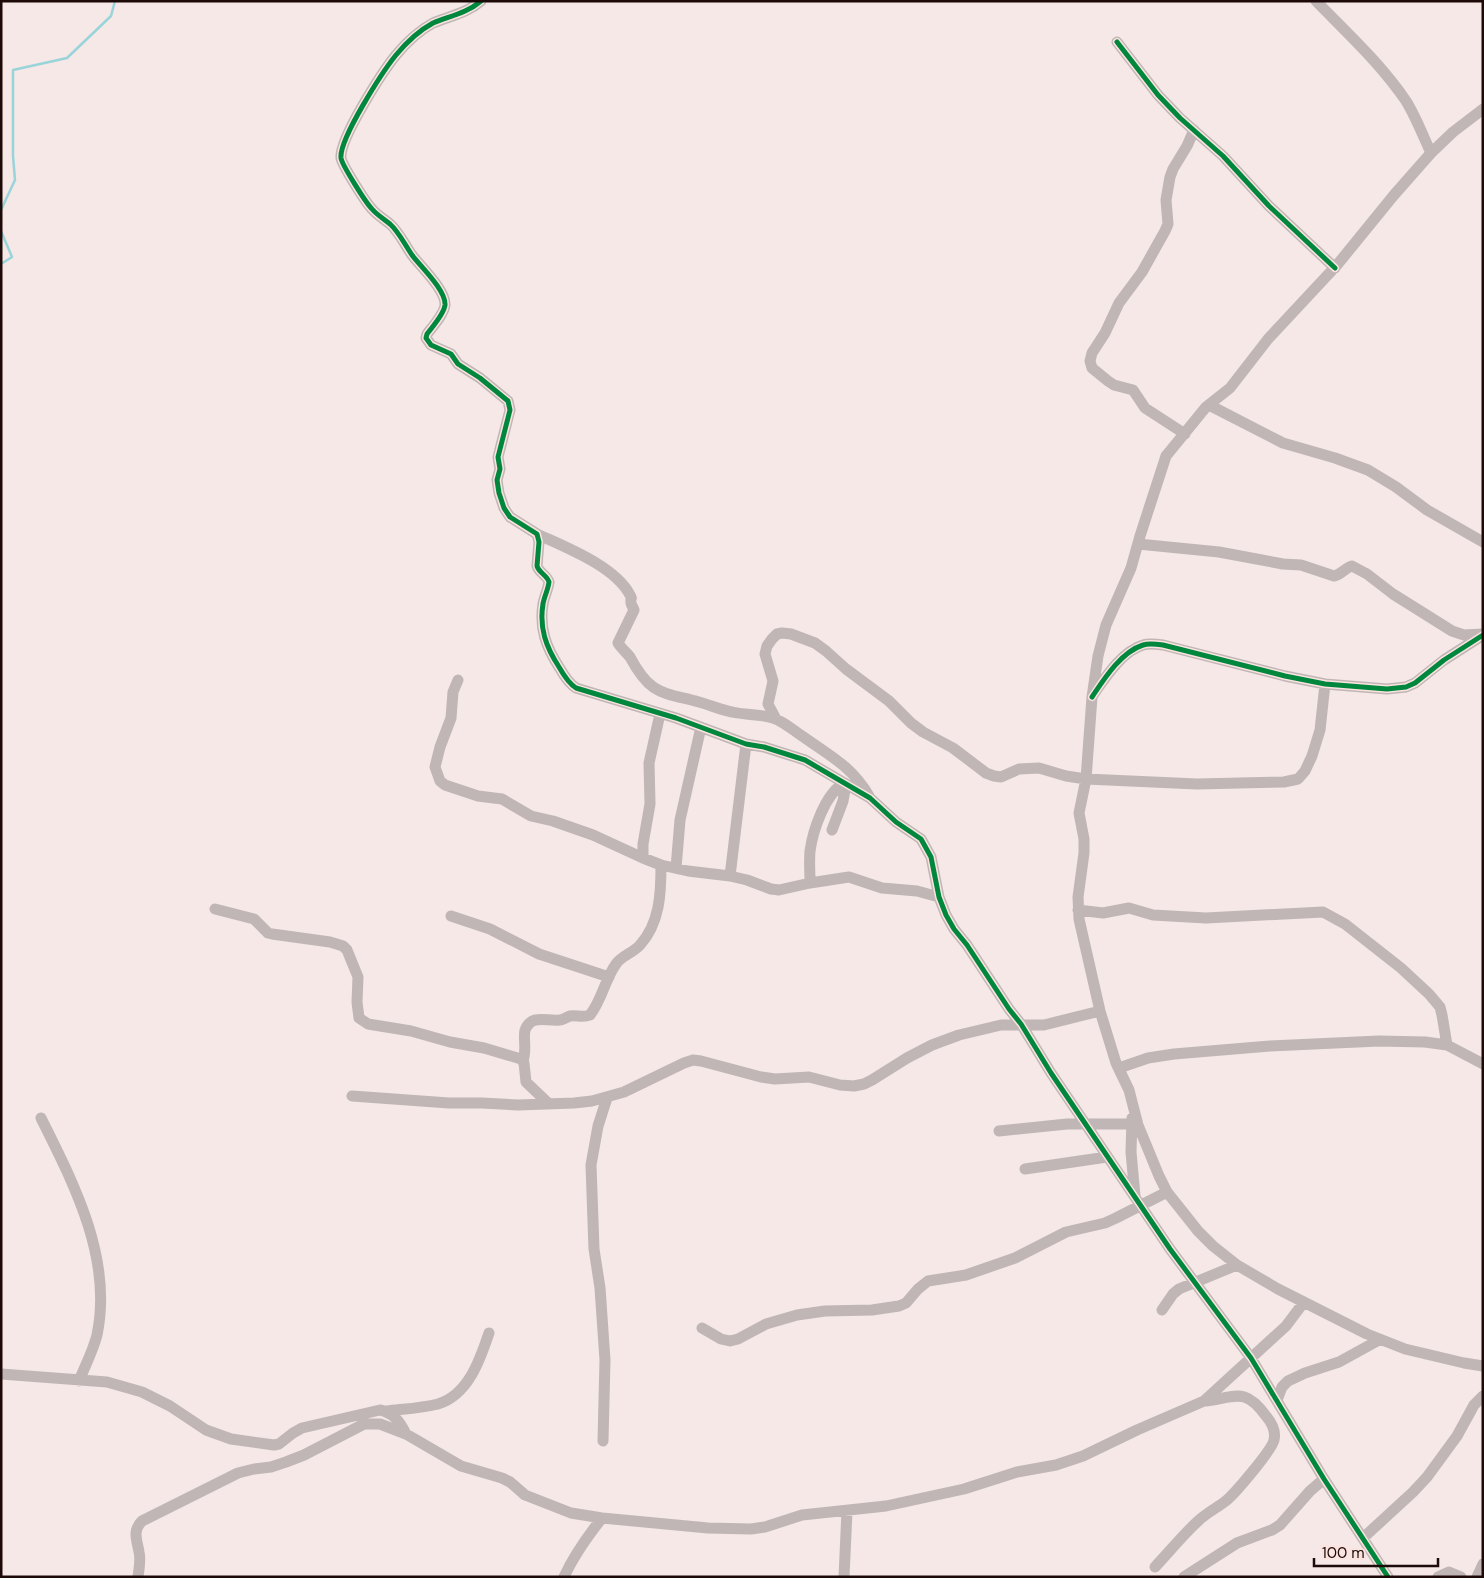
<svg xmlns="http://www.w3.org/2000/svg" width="1484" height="1578" viewBox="0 0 1484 1578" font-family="'DM Sans',sans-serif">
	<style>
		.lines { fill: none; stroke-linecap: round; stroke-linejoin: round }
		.stream { stroke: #98d4da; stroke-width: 2.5 }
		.minor { stroke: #c0b6b5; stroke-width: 11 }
		.cycleway-casing { stroke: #fbe3e0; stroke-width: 8 }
		.cycleway { stroke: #00873e; stroke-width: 5 }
	</style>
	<rect width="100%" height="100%" fill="#f5e8e6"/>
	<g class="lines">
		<path class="stream" d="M1,210L15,180L13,156V70L67,58L111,16L115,1
			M1,231L12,257L1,264"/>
		<path class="minor" d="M481,1C467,13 450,16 433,23C420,30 406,43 396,55C383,71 339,139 341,158C342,165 366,203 372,209C377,215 384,219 390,224C399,232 405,245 412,255C420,266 446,290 445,305C444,314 433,326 427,334L426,338L431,345L451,354L458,364L480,378L508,401L510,410L498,457L500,469L497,480L499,493L504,508L510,517L537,534L539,542L537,566C539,573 547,575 549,582C548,590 544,597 543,604C539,628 546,647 559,667C563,674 568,683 576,688L676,718L746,744L764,747L805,760L870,798L896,822L921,839L931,857L939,897L946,915L954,929L967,945L1009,1009L1021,1024L1051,1073L1170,1249L1251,1358L1324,1479L1388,1577
			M1316,1C1347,33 1381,64 1406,101C1416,117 1423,136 1431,153
			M1117,42L1158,95L1180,118L1223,156L1269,206L1335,268
			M1483,109L1453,132L1431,153L1394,195L1337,265L1268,339L1230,388L1206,407L1166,456L1140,536L1131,568L1106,625L1098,656L1092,697L1086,779L1079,813L1084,839V853L1078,897L1079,919L1100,1011L1116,1063L1129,1090L1138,1125L1159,1176L1167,1192L1198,1231L1213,1246L1237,1265L1278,1289L1367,1334L1405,1349L1464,1363L1483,1366
			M1209,405L1283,443L1335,458L1368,470L1396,487L1427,510L1483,542
			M1185,434L1145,408L1133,390L1114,385L1108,381L1092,368L1090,361L1092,353L1105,333L1119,303L1142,272L1165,231L1168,224L1166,200L1170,177L1173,169L1187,146L1194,130
			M537,534C565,547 615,566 630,595C633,601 630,596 631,603C631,605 633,607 634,610L618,643C621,648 626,652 630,657C650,695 662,692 699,702C710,705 721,710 732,712C745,715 760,714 773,718C785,722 795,732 805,738C832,757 852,767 869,796
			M1138,544L1219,552L1283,564L1301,565L1334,576C1341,575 1345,568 1352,566L1367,574L1393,594L1452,631L1464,635L1483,634
			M458,680L453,692L451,718L440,747L435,767L440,781L445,785L478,796L502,799L531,816L553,821L593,835L643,858L661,865L688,871L730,876L747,880L771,889L779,890L810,883L849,877L882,888L917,891L939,897
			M1093,695C1105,678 1122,651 1143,645C1149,643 1156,644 1163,645L1285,676L1325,684L1387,689L1406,687L1415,683L1444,660L1483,635
			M776,719L768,704L773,681L765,654L767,646L772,639L777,634L782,633L791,634L815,643L826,651L846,669L889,701L911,723L923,732L953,748L986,773L994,776L1001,777L1019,769L1039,768L1066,776L1086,779L1197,784L1284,782L1298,779L1305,771L1312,756L1320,730L1325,684
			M832,830L843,801L846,784
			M643,858V844L650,804L649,763L660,714
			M676,868L680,820L701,727
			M730,876L746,744
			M810,883C810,872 809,861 810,851C813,830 825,794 844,783
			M215,909L254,919L268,933L272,934L330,942L343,946L347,950L358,977L357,1002L359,1018L368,1024L411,1031L450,1042L484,1048L521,1059L524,1063L526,1082L549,1104
			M1078,910L1103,913L1129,908L1153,915L1206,918L1323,912L1345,924L1401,968L1429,994L1440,1007L1442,1015L1447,1045
			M451,916L490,929L539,954L609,977
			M523,1061C527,1050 523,1038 525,1030C532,1013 547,1022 560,1020C563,1020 567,1017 570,1016C577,1015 583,1018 590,1015C602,1000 605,979 616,964C621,956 633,953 640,945C660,923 661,893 661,865
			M1119,1068L1148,1058L1174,1054L1270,1046L1379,1041L1425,1042L1447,1045L1483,1064
			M352,1096L449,1103H482L518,1105L574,1103L592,1101L624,1092L684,1063L693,1060L701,1061L761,1077L775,1079L809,1077L840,1085L854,1086L864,1084L872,1080L907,1058L932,1045L959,1035L1001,1025H1044L1100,1011
			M41,1118C74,1184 113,1259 97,1335C93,1351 85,1366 79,1381
			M1132,1118L1131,1152L1135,1196
			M999,1131L1067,1124H1131
			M1025,1169L1107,1157
			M1162,1310L1173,1294L1179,1289L1237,1265
			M702,1328L721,1339L730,1341L738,1339L766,1324L797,1315L825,1311L872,1310L899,1306L906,1303L918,1289L928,1281L966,1275L1015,1258L1066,1232L1105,1223L1116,1218L1167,1192
			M1,1374L107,1382L142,1392L170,1406L206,1430L231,1439L274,1445L279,1444L293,1433L302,1428L380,1410C394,1413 400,1422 406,1434
			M1277,1400L1282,1387L1288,1381L1305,1373L1339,1362L1379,1340
			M387,1411C404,1409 422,1408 438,1404C468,1395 480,1360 489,1333
			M603,1441L605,1360L600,1288L594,1249L591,1165L598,1126L607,1098
			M1363,1538L1413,1492L1427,1477L1457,1436L1474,1405L1483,1396
			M1155,1567C1169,1552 1182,1536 1197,1522C1206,1513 1217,1508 1227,1500C1236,1492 1272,1450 1274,1440C1276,1431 1272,1423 1266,1416C1245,1387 1236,1397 1206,1401
			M138,1577C139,1569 141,1560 139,1552C137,1540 132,1531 142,1521L238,1473L254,1469L271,1467L286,1462L304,1455L364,1424H380L406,1434L461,1466L502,1478L510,1482L525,1495L571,1513L602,1518L708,1528L751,1529L765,1527L802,1515L886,1506L964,1489L1017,1472L1056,1465L1083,1456L1137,1430L1204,1401L1286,1326L1304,1302
			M564,1577C574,1555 587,1537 602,1518
			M844,1577L847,1511
			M1184,1577L1237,1543L1272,1530L1280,1525L1310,1491L1324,1479
			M1438,1577L1449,1572L1461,1577
			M1477,1577L1483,1564"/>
		<defs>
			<path id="cycleway" d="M481,1C467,13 450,16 433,23C420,30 406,43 396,55C383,71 339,139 341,158C342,165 366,203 372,209C377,215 384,219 390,224C399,232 405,245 412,255C420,266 446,290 445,305C444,314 433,326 427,334L426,338L431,345L451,354L458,364L480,378L508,401L510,410L498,457L500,469L497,480L499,493L504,508L510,517L537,534L539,542L537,566C539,573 547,575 549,582C548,590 544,597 543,604C539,628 546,647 559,667C563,674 568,683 576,688L676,718L746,744L764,747L805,760L870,798L896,822L921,839L931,857L939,897L946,915L954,929L967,945L1009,1009L1021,1024L1051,1073L1170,1249L1251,1358L1324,1479L1388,1577
				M1117,42L1158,95L1180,118L1223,156L1269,206L1335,268
				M1092,697C1104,679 1121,652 1143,645C1149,643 1156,644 1163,645L1285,676L1325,684L1387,689L1406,687L1415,683L1444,660L1483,635"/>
		</defs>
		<use href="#cycleway" class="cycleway-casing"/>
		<use href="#cycleway" class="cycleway"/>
	</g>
	<rect width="1484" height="1578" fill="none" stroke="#1d0a08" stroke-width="5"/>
	<path d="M1314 1558v8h124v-8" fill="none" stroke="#1d0a08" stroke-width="2.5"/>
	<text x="1322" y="1558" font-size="15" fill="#1d0a08" stroke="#fbe3e0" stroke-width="4" paint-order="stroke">100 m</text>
</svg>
